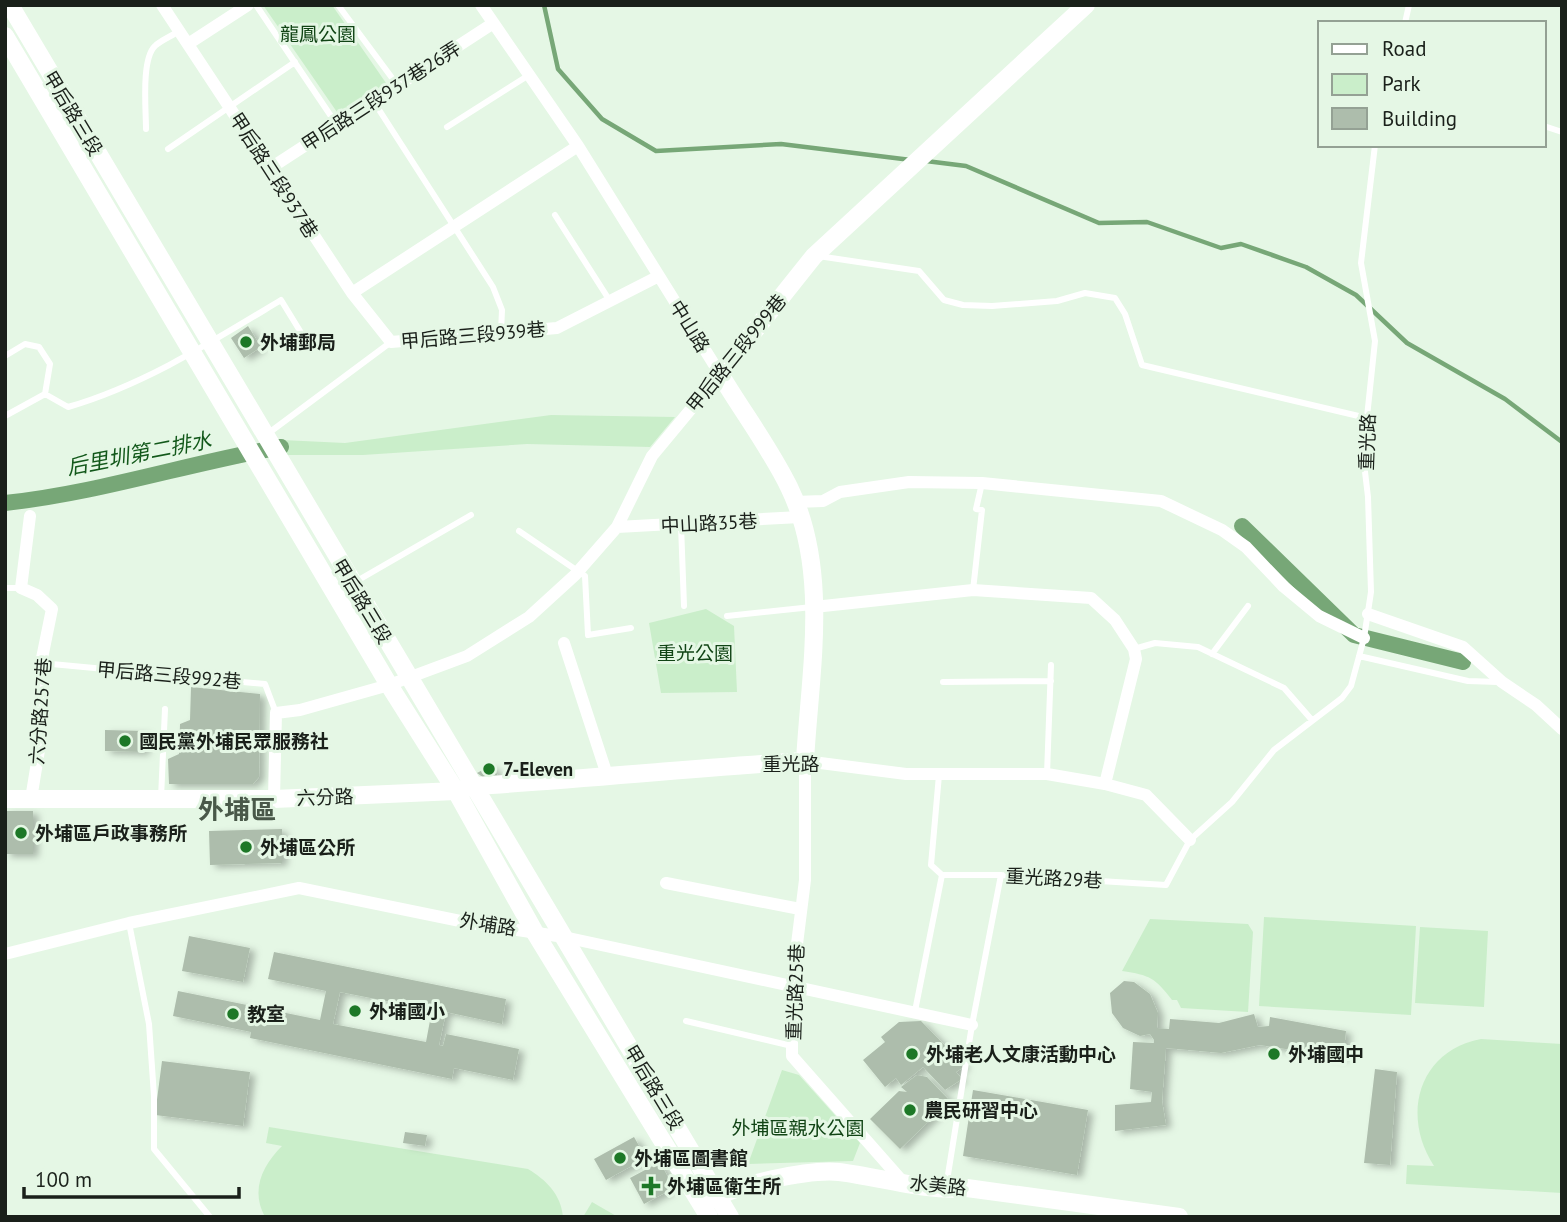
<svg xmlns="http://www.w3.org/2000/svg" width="1567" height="1222" viewBox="0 0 1567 1222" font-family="'PT Sans','Noto Sans TC',sans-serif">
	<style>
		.green { fill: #caeeca }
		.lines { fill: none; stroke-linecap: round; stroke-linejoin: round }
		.stream { stroke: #77a777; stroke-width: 4.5 }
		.canal { stroke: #77a777; stroke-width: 16 }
		.building { fill: #adbdac; fill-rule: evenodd; filter: url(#shadow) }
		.lane { stroke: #fff; stroke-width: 6 }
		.street { stroke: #fff; stroke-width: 12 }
		.secondary { stroke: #fff; stroke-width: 18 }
		.poi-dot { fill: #1d7827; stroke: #e5f7e5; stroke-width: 2.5 }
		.labels { text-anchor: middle; stroke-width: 6; stroke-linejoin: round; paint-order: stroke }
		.park-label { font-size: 19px; fill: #114415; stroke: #e5f7e5 }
		.street-label { font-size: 19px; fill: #1a201a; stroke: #e5f7e5 }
		.poi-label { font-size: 19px; font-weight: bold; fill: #1a201a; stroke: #e5f7e5; text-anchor: start }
		.water-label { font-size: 21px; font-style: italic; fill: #12581a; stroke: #e5f7e5 }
		.district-label { font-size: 26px; font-weight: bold; fill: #495849; stroke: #e5f7e5 }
	</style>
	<defs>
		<filter id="shadow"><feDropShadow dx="5.5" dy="3" stdDeviation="3.5" flood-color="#0004"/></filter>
	</defs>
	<rect width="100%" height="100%" fill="#e5f7e5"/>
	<path class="green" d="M263,5H332L386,83L339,115Z
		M551,415L675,417L650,447L527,444L363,455H284L282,440L345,443Z
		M706,609L734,626L737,692L661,693L649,623Z
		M1264,917L1416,926L1411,1015L1259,1006Z
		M1150,919L1248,924L1253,932L1248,1012L1181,1008L1177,1000H1172C1155,978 1150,975 1122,971Z
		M1420,927L1488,931L1484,1007L1415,1003Z
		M1481,1039L1562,1044V1193L1406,1184L1407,1165L1434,1166C1401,1116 1418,1051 1481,1039Z
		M782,1070L799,1075L860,1143L853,1161L748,1164Z
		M269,1127L528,1169C546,1180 561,1194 563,1217H265C250,1190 263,1165 282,1146L266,1143Z
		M592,1202L618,1217H583Z"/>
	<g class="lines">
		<path class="stream" d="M544,5L558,69L602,119L656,151L781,144L911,160
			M926,161L966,166L1099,223L1147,222L1221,248L1241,244L1306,267L1356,295L1407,343L1505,399L1562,442"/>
		<path class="canal" d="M5,503C99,493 189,463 281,447
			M1242,526L1354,635L1463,662"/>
	</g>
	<path class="building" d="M248,326L261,347L244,358L231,338Z
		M191,687L260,694L259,777L253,784H169L168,759L179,754L180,724L190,720Z
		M105,730L145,731L144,752L105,751Z
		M492,765L499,778H484L477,773Z
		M5,811H33V854H5Z
		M282,829V863L210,865L209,831Z
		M189,936L250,948L243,982L182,971Z
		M274,952L506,999L502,1024L446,1012L439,1045L443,1046L446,1034L519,1049L513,1080L454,1068L452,1079L250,1038L251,1032L173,1016L178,991L320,1020L326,991L268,979ZM340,992L432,1010L426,1042L333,1024Z
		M1124,981L1134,982L1150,994L1158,1013L1157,1028L1169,1029L1170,1019L1219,1023L1254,1014L1258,1027L1269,1026L1270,1017L1346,1031L1343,1058L1260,1045L1221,1053L1166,1048L1162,1101L1166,1125L1115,1131V1105L1151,1102L1152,1092L1130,1089L1133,1042L1154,1043V1040L1150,1034L1140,1036L1123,1028L1112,1013L1110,993Z
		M921,1021L965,1066L956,1072L962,1079L945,1090L923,1067L901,1085L896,1078L885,1087L863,1060L885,1042L881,1037L899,1022Z
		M162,1061L250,1072L243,1126L155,1115Z
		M1375,1069L1397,1072L1390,1165L1364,1163Z
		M917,1075L927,1077L950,1101L900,1149L870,1119L899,1091L907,1092L901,1087Z
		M973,1090L1088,1110L1077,1175L963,1156Z
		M405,1132L427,1135L425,1146L403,1143Z
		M634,1137L646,1158L606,1180L594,1159Z
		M660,1162L670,1181L666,1183L670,1190L644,1204L630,1178Z"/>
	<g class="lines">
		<path class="lane" d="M256,5L337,125
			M338,5L398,86
			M1405,23L1409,5
			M374,102L493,287L502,310L501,332
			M1544,126L1562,132
			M447,127L529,75
			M146,129C146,110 141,59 155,46C161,40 172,36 179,31
			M168,149L295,62
			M555,215L610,301
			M818,256L919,271L944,300L963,305L992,306L1057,301L1085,293L1115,298L1125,314L1142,365L1367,418
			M5,356L25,344L39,347L50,364L45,394
			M5,416L45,394L68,407C144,385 213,341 281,300L308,344
			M266,435L391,342
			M681,525L684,606
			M519,531L585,576L588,635L631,628
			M5,588H21
			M973,590L982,510L976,509L982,483
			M336,593L471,515
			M727,616L812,607
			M1134,649L1155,643L1198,647L1284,688L1311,719
			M1212,654L1248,606
			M1359,656L1468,681L1498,682
			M41,663L265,684L276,713
			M943,682L1051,681
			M1047,774L1051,665
			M161,798L165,709
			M942,875H1001L1166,885L1190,840L1232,802L1274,750L1342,698L1351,686L1364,638L1371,592L1368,497L1363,455L1375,341L1361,263L1375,145
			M129,923L149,1024L154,1096V1149L210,1217
			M915,1011L942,875L931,865L939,775
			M686,1021L792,1046
			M946,1187L972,1025L1001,875"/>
		<path class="street" d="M162,5L352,293L391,342L557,328L659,276
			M188,44L248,5
			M269,169L492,24
			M352,293L578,146
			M795,502L823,501L840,492L909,482L982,483L1161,501L1222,530L1246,547L1284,587L1319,616L1364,638
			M30,516L21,588L37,595L52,609L41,663V738L31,799
			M617,527L800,517
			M814,607L973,590L1091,598L1115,620L1134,649L1136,659L1105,784
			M1368,614L1463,647L1502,682L1536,705L1562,729
			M564,643L608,778
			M274,799L276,713L300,710L389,685L467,656L529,617L575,575L617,527L652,456L720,374L578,146L481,5
			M666,883L800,909
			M5,954L129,923L299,888L470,923L564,937L972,1025
			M903,1182L792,1056V984L805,880V761L906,774H1047L1105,784L1146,795L1190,840"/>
		<path class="secondary" d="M10,5L730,1217
			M5,36L389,685L456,791L534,931L709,1217
			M5,799H274L456,791L475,786C585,779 695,768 805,761C810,671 830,571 789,487C770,448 742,411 720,374L814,256L1086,5
			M708,1201C735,1185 808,1169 839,1172C881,1177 925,1192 967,1188L1179,1217"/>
	</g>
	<g class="poi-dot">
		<circle cx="246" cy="342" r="7"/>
		<circle cx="125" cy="741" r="7"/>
		<circle cx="489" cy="769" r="7"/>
		<circle cx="21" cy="833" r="7"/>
		<circle cx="246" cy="847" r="7"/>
		<circle cx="355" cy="1011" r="7"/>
		<circle cx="233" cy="1014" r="7"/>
		<circle cx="912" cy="1054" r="7"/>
		<circle cx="1274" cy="1054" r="7"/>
		<circle cx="910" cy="1110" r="7"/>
		<circle cx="620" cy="1158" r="7"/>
		<path d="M647.5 1175.5h7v7h7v7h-7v7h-7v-7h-7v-7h7z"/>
	</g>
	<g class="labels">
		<g class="park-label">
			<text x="318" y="41">龍鳳公園</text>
			<text x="695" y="660">重光公園</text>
			<text x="798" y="1135">外埔區親水公園</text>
		</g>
		<g class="street-label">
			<text transform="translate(381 96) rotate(-33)" y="7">甲后路三段937巷26弄</text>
			<text transform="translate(73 113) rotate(59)" y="7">甲后路三段</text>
			<text transform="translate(274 175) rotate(57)" y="7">甲后路三段937巷</text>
			<text transform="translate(690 326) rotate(58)" y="7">中山路</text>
			<text transform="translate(473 335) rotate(-5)" y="7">甲后路三段939巷</text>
			<text transform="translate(736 353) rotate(-51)" y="7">甲后路三段999巷</text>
			<text transform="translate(1367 442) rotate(-88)" y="7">重光路</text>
			<text transform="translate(709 523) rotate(-3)" y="7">中山路35巷</text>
			<text transform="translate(362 601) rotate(59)" y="7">甲后路三段</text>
			<text transform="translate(169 675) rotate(5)" y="7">甲后路三段992巷</text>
			<text transform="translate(40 711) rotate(-86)" y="7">六分路257巷</text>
			<text x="791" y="771">重光路</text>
			<text transform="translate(325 797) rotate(-2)" y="7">六分路</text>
			<text transform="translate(1054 878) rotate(3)" y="7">重光路29巷</text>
			<text transform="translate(488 924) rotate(9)" y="7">外埔路</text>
			<text transform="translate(795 992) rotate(-88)" y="7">重光路25巷</text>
			<text transform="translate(654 1087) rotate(59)" y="7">甲后路三段</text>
			<text transform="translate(938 1185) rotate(6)" y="7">水美路</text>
		</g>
		<g class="poi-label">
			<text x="260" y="349">外埔郵局</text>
			<text x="139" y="748">國民黨外埔民眾服務社</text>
			<text x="503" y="776">7-Eleven</text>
			<text x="35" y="840">外埔區戶政事務所</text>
			<text x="260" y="854">外埔區公所</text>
			<text x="369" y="1018">外埔國小</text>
			<text x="247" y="1021">教室</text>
			<text x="926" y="1061">外埔老人文康活動中心</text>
			<text x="1288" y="1061">外埔國中</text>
			<text x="924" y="1117">農民研習中心</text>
			<text x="634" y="1165">外埔區圖書館</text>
			<text x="667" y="1193">外埔區衛生所</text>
		</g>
		<g class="water-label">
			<text transform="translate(139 454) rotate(-11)" y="7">后里圳第二排水</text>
		</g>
		<g class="district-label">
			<text x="237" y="819">外埔區</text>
		</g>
	</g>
	<rect width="1567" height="1222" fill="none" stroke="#1a201a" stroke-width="14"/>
	<rect x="1318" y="21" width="228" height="126" fill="#e5f7e5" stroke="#94a194" stroke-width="2"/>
	<rect x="1332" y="44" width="35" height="10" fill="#ffffff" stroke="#94a194" stroke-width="2"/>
	<text x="1382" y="56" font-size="21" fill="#1a201a">Road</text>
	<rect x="1332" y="74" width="35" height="21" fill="#caeeca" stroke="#94a194" stroke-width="2"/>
	<text x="1382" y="91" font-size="21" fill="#1a201a">Park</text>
	<rect x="1332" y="108" width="35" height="21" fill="#adbdac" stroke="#94a194" stroke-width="2"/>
	<text x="1382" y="126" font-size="21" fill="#1a201a">Building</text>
	<path d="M24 1187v10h215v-10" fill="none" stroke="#1a201a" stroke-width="3.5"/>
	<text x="35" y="1187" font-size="21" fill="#1a201a" stroke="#e5f7e5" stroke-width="5" paint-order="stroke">100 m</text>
</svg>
